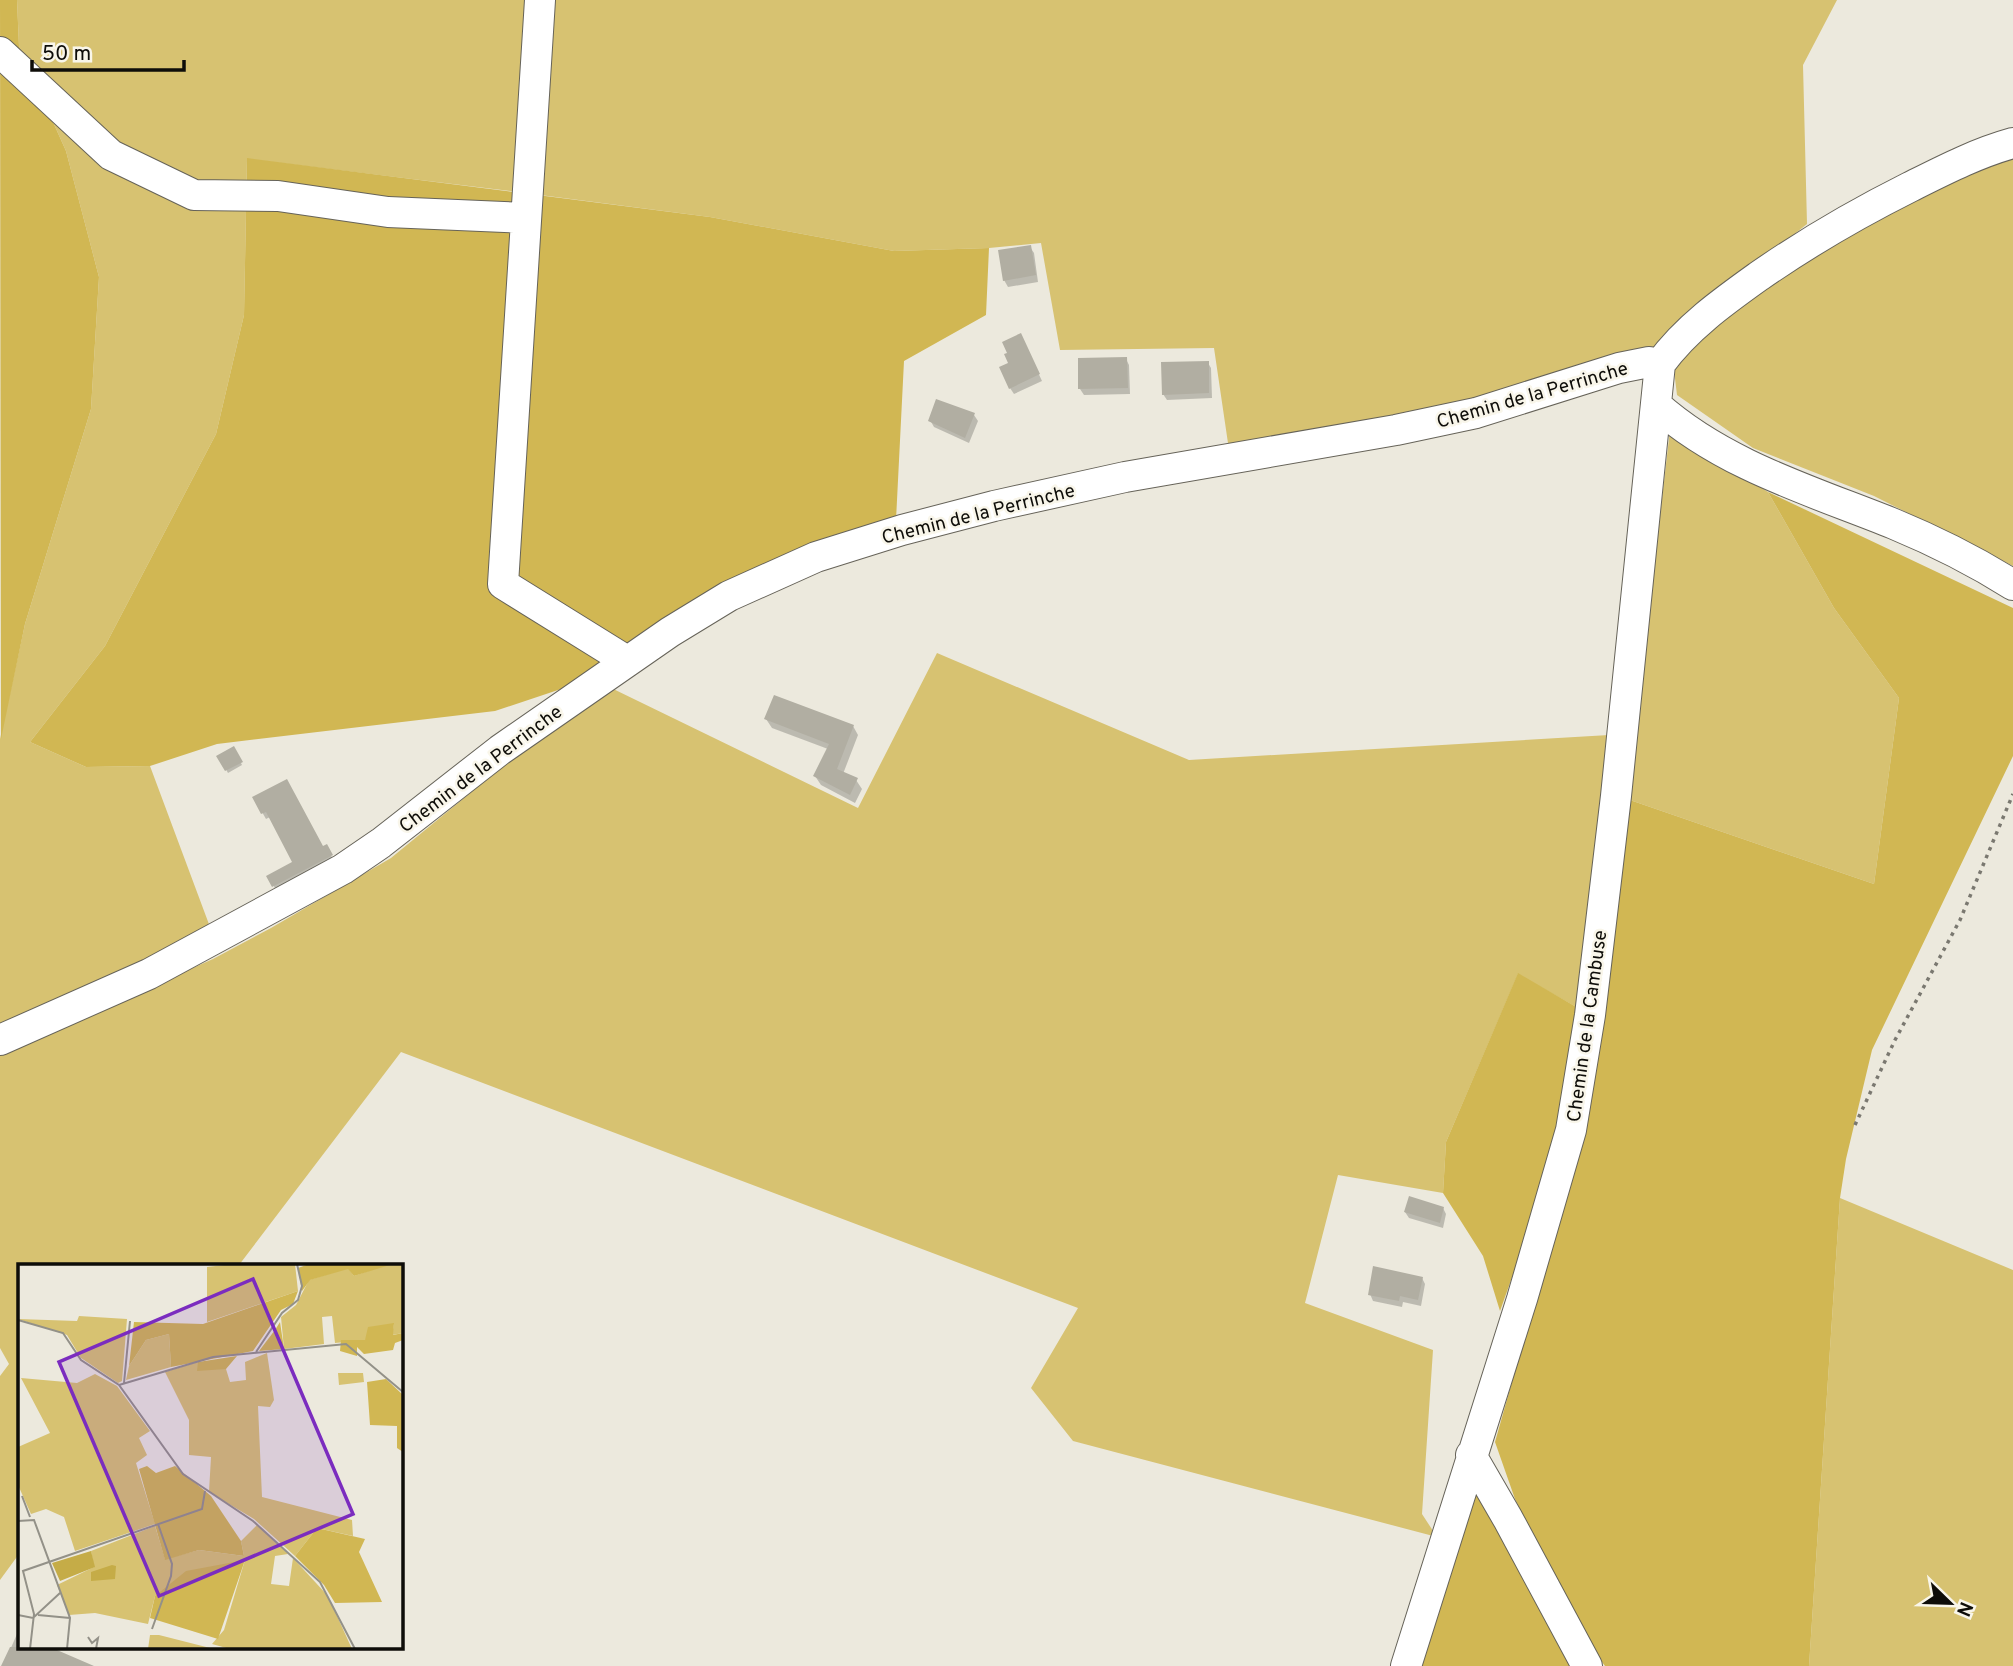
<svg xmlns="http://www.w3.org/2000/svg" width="2013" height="1666" viewBox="0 0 2013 1666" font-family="Overpass,sans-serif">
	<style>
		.green { fill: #d7c271 }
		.forest { fill: #d1b753 }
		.shadow { fill: #0003 }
		.building { fill: #b1aea2 }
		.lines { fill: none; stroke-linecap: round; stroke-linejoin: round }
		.minor-casing { stroke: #666359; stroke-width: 32 }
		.path { stroke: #7a7870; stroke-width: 3.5; stroke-dasharray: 3.5 5; stroke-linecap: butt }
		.minor { stroke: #fff; stroke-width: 30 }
		.labels { text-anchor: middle; stroke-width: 5; stroke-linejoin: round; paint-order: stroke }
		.street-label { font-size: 19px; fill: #0e0d09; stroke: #f9f6ea }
		.inset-road { fill: none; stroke: #939188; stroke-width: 2 }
		.view { fill: #7b2cbf; fill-opacity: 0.15; stroke: #7b2cbf; stroke-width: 3.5 }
		.inset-edge { fill: none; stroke: #0e0d09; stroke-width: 3.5 }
	</style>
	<rect width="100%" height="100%" fill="#ece9dd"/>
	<path class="green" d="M17,0H527L519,192L247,159L244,315L216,434L105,646L30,742L86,767L150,766L213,935L0,1032V739L25,624L91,409L99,277L66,151L19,46Z
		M553,0H1837L1803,65L1807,224L1654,347L1493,400L1229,450L1214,348L1060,350L1041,243L989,248L894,251L710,217L540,195Z
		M2013,152V566L1874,496L1753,448L1677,395L1673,362L1718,318L1843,235Z
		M1670,430L1768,492L1834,608L1899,698L1874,884L1627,799Z
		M937,653L1189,760L1609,735L1578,1008L1518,974L1446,1142L1443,1193L1338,1175L1305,1303L1433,1350L1422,1514L1437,1537L1073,1441L1031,1388L1078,1308L401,1052L239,1265H19V1554L0,1580V1376L9,1364L0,1348V1053L213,959L271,928L391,858L603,684L858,808Z
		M1840,1198L2013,1270V1666H1809Z"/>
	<path class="forest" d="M0,0H17L19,46L66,151L99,277L91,409L25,624L1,739Z
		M247,158L710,217L894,251L989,248L986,315L904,361L896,520L570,686L495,711L217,744L150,766L86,767L30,742L105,646L216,434L244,315Z
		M1768,492L2013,608V756L1872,1050L1846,1159L1840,1198L1809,1666H1605L1580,1632L1515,1499L1495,1442L1583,1131L1627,799L1874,884L1899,698L1834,608Z
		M1518,973L1578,1008L1561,1140L1500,1311L1483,1256L1443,1193L1446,1142Z
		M1474,1485L1575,1666H1415Z"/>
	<path class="shadow" d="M1030,247L1034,253L1038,282L1008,287L1004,280Z
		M1024,342L1042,381L1014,394L1010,388V363Z
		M1126,359L1129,365L1130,394L1084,395L1080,389Z
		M1208,363L1211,368L1212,398L1167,400L1163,394Z
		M974,415L978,421L969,443L934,427L930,420Z
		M766,719L853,726L858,735L843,774L856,780L862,789L855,803L821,785L815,776L828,749L772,728Z
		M234,749L242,765L228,773L219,756Z
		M254,798L322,848L326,846L334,861L277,892L269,877L295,863L270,817L266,819Z
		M1443,1208L1446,1214L1443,1228L1409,1218L1405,1212Z
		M1422,1278L1425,1284L1421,1306L1403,1302L1402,1307L1373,1301L1370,1294Z
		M17,1634L19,1635V1647H46L90,1666H3Z"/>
	<path class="building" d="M1031,245L1036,275L1003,281L998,250Z
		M1021,333L1040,374L1009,389L999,367L1008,363L1004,354L1007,353L1002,342Z
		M1127,357L1128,388L1078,389V358Z
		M1209,361V393L1162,395L1161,362Z
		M936,399L975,413L965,438L928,421Z
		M774,695L854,725L837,769L858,778L850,795L813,776L829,744L764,719Z
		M234,746L243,762L225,771L216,756Z
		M287,779L323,846L327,844L333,855L272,887L266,876L292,862L266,812L261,814L252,797Z
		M1409,1196L1444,1207L1440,1223L1404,1212Z
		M1373,1266L1423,1277L1418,1300L1400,1296L1399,1301L1368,1295Z
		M10,1647H50L94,1666H1Z"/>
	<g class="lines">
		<defs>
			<path id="minor" d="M540,0L503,584L627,661
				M0,52L111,155L194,195L278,196L388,212L526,218
				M1656,405C1723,465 1812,491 1894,524C1935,541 1975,561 2013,585
				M0,1040L149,974L343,869L381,843L500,750L670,632L729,596L816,557L902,530L994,506L1125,477L1396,430L1476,413L1619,368L1649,362L1660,364C1686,328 1724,301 1759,276C1808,242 1858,213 1910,187C1944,170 1977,153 2013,143
				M1471,1455L1508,1519L1587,1666
				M1406,1666L1522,1299L1571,1130L1590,1015L1616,796L1660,364"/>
		</defs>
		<use href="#minor" class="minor-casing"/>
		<path class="path" d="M1855,1125L1895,1040L1960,920L2013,794"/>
		<use href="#minor" class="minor"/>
	</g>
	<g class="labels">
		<g class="street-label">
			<text transform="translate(1532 394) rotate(-16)" y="7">Chemin de la Perrinche</text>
			<text transform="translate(978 513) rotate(-14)" y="7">Chemin de la Perrinche</text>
			<text transform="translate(480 768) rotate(-37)" y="7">Chemin de la Perrinche</text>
			<text transform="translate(1586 1026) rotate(-82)" y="7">Chemin de la Cambuse</text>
		</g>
	</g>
	<g transform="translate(18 1264)">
		<rect width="385" height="385" fill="#ece9dd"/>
		<path d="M215,0H277L280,27L189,58V3ZM385,0V69L374,71L376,60L347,76L317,79L314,52L304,53L306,80L266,85L263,53L278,41L291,16L330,4L336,12L367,1ZM61,52L109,55L104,117L100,119L63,94L49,71L0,55L59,57ZM151,70L153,103L108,116L111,102L128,76ZM249,89L256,136L252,143L240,142L244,233L334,256L335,272L299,264L277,292L236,255L191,228L193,193L171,191V156L147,108L180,98L208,105L212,118L228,116L227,98ZM320,109H345L346,118L321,121ZM77,110L99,122L132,167L121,174L129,191L118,199L137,260L57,287L46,253L28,245L13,250L0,221V183L32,169L3,114L59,119ZM239,261L270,290L257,292L253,320L271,322L275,294L310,332L334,385H212L194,380L206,366L227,296L137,332L130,360L77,349L51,351L39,321L76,303L73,287L137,262L147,295L181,286L226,292L223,277ZM132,371H141L196,385H130Z" fill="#d7c271"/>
		<path d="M291,0H375L336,12L330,5L292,16L284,27L280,4ZM280,27L275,40L263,46L235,87L153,103L151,70L128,76L111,102L116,58L185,60ZM262,58L266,85L241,87L257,66ZM376,59L375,71L385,69V76L377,79L375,86L346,90L339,83V92L322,87L323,76H347L350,63ZM219,92L208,105L179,107L180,98ZM368,115L385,131V188L379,184V162L352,161L349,118ZM129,202L138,209L157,202L193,232L223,277L226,292L181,286L147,296L121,205ZM299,264L347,275L341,288L364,338L317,339L306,321L277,292ZM227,296L200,375L132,354L137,332L168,307Z" fill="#d1b753"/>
		<path d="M73,287L77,303L42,317L34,299ZM94,301L98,302L97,315L73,317V308Z" fill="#c5ac47"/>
		<path class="inset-road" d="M0,56L45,69L63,96L101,121L165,210L235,257L302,318L337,385M238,88L264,49L280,36L284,22L279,0M106,119L112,57M101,121L195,93L328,80L385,128M4,232L12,253M0,257L16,256L52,354L49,385M0,351L15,354L42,329M20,351L52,354M134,365L153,312L154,300L140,260M70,373L74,379L80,374L78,385M12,385L16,350L5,307L184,245L187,227"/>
		<path class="view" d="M235,15L335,250L141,332L41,98Z"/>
		<rect width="385" height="385" class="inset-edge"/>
	</g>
	<g transform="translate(1950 1603) rotate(113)" stroke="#f9f6ea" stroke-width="5" paint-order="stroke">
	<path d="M0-5L12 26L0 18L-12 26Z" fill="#0e0d09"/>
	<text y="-10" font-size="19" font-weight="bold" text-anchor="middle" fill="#0e0d09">N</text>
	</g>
	<path d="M32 60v10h152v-10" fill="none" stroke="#0e0d09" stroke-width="3.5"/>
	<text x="42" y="60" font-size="21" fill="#0e0d09" stroke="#f9f6ea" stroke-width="5" paint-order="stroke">50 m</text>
</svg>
